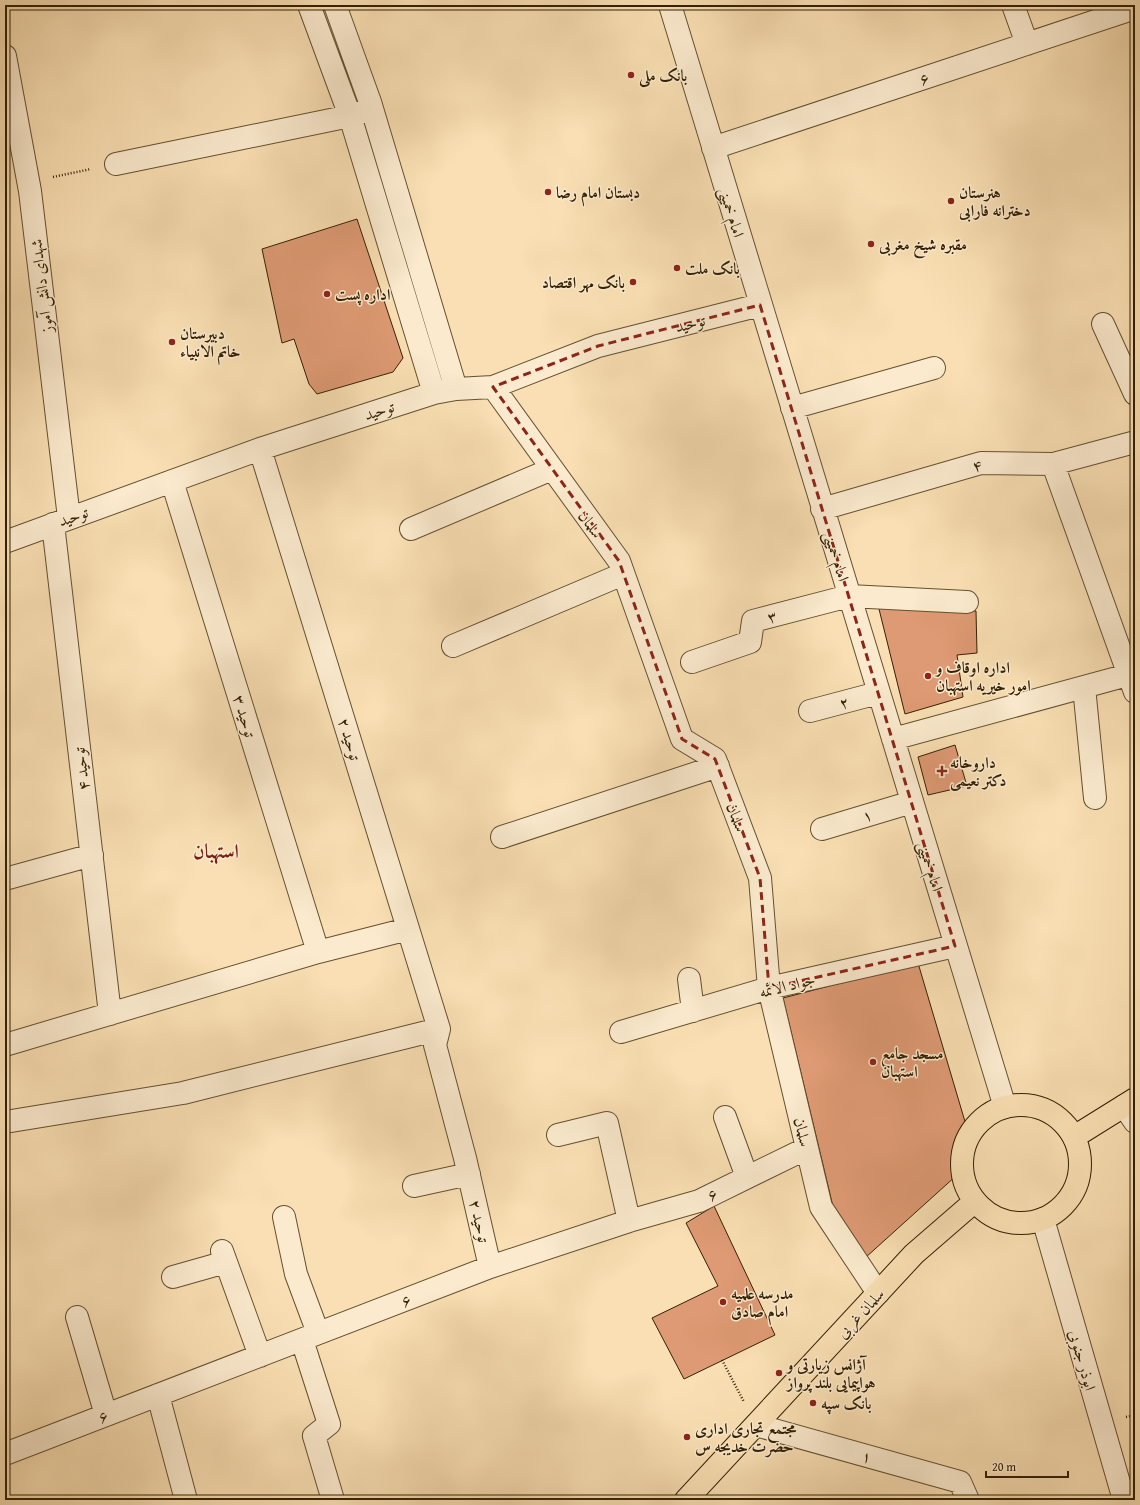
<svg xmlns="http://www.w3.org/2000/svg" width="1140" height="1505" viewBox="0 0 1140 1505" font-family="'Gentium Book Plus',Amiri,serif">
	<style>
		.building { fill: #de9a74; stroke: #332004 }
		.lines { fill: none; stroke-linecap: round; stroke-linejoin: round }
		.minor-casing { stroke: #645030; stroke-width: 24 }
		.major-casing { stroke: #332004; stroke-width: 24 }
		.path { stroke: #332004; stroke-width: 2.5; stroke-dasharray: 1 2; stroke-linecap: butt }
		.minor { stroke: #fbeace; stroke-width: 22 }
		.major { stroke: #f9dfb3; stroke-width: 22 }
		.marked { fill: none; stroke: #8f2418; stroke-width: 3; stroke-dasharray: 8 5; stroke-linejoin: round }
		.poi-dot { fill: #8f2418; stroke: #fbeace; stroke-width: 1.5 }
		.labels { text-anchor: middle; stroke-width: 3; stroke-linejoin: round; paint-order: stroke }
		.poi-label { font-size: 16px; font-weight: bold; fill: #332004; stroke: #fbeace; text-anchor: start }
		.street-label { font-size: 16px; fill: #332004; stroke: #fbeace }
		.district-label { font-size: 20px; font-weight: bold; fill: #7a1f14; stroke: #fbeace }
	</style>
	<rect width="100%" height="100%" fill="#f9dfb3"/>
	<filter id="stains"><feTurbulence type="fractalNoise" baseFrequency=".005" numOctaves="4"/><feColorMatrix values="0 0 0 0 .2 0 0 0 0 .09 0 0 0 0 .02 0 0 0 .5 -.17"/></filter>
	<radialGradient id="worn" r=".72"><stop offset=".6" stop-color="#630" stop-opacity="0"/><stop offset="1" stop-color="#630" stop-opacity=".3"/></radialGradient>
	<path class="building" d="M357,219L403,358L393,372L317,394L309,384L294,339L282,343L262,249Z
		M5,294L8,316H5Z
		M878,605L976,611L977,653L957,655L963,697L905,714Z
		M955,745L967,786L928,795L918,757Z
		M918,963L966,1125L957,1175L865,1258L835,1215L783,998Z
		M714,1206L775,1335L684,1379L652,1318L718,1286L686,1223Z"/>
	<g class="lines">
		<defs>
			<path id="minor" d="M309,5L350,116L434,393
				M335,5L370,102L456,389
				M670,5L1005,1107
				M1013,5L1027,44
				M5,56L30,191L69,518
				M713,148L1135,8
				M116,164L350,116L363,111
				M1103,324L1135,394
				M493,387L619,561L682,739L715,759L760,878L769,988L821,1207L878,1293
				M792,408L934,368
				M260,449L439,1029
				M1053,464L1135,692
				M172,481L318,952
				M822,509L981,463L1053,464L1135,442
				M53,524L110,1014
				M411,529L552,469
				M5,542L260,449L434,393L456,389L493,387L598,346L760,305
				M453,646L623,574
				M692,662L750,642L753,621L849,596L967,602
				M1084,687L1095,798
				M810,711L878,693
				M893,739L1135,673
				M822,829L912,802
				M502,837L718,766
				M5,879L92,855
				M689,979L693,1011
				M439,1029L435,1045L465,1158L490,1267
				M621,1032L769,988L955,946
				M5,1045L318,952L408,929
				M1124,1106L1135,1122
				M725,1117L747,1177
				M5,1122L183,1093L439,1029
				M558,1135L607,1123L629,1221
				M414,1186L469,1174
				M284,1217L296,1274L318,1333
				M1043,1219L1124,1500
				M222,1251L260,1356
				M173,1277L226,1262
				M77,1317L106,1415
				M302,1340L329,1424L314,1436L333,1500
				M158,1395L186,1500
				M756,1425L960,1482L968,1500
				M5,1454L490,1267L629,1221L699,1201L807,1148"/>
			<path id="major" d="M962 1164a59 59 0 1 1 118 0a59 59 0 1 1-118 0Z
				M1074,1137L1135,1099
				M686,1500L914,1254L974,1202"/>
		</defs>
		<use href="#minor" class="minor-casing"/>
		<use href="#major" class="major-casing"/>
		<path class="path" d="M53,177L91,169
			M722,1360L744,1402
			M1126,1417L1135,1415"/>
		<use href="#minor" class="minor"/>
		<use href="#major" class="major"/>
	</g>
	<path class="marked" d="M760,305L955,946L769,988L760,878L715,759L682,739L619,561L493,387L598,346Z"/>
	<g class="poi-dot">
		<circle cx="631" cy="75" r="4"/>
		<circle cx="548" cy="192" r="4"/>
		<circle cx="951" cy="201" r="4"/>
		<circle cx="871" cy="244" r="4"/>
		<circle cx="677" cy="268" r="4"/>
		<circle cx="633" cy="282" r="4"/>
		<circle cx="327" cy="294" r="4"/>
		<circle cx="172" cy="342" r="4"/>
		<circle cx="928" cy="676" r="4"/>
		<path d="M940 765h4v4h4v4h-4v4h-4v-4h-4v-4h4z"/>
		<circle cx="873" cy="1062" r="4"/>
		<circle cx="723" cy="1302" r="4"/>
		<circle cx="779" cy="1373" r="4"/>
		<circle cx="813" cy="1403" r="4"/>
		<circle cx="687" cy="1437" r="4"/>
	</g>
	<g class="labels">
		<g class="poi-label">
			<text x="639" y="81">بانک ملی</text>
			<text x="556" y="198">دبستان امام رضا</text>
			<text x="959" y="198">هنرستان<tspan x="959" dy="18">دخترانه فارابی</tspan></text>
			<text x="879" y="250">مقبره شیخ مغربی</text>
			<text x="685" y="274">بانک ملت</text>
			<text x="625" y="288" text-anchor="end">بانک مهر اقتصاد</text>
			<text x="335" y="300">اداره پست</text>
			<text x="180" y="339">دبیرستان<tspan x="180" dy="18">خاتم الانبیاء</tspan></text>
			<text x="936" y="673">اداره اوقاف و<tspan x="936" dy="18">امور خیریه استهبان</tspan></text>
			<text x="950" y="768">داروخانه<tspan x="950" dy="18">دکتر نعیمی</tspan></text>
			<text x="881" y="1059">مسجد جامع<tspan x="881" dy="18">استهبان</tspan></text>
			<text x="731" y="1299">مدرسه علمیه<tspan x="731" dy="18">امام صادق</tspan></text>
			<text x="787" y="1370">آژانس زیارتی و<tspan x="787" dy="18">هواپیمایی بلند پرواز</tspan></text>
			<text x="821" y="1409">بانک سپه</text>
			<text x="695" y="1434">مجتمع تجاری اداری<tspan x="695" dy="18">حضرت خدیجه س</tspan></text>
		</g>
		<g class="street-label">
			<text transform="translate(924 78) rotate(-18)" y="6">۶</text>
			<text transform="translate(732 212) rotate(73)" y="6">امام خمینی</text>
			<text transform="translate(41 286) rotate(-97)" y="6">شهدای دانش آموز</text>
			<text transform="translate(690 323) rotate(-14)" y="6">توحید</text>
			<text transform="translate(379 410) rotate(-18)" y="6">توحید</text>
			<text transform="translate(977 465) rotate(-11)" y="6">۴</text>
			<text transform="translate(73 516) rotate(-20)" y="6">توحید</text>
			<text transform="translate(591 524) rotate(54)" y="6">سلمان</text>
			<text transform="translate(837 556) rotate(73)" y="6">امام خمینی</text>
			<text transform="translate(772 616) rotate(-15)" y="6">۳</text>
			<text transform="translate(844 702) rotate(-15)" y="6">۲</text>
			<text transform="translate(245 716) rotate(73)" y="6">توحید ۳</text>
			<text transform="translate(350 739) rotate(73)" y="6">توحید ۲</text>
			<text transform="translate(81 769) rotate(-97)" y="6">توحید ۴</text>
			<text transform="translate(867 815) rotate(-17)" y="6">۱</text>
			<text transform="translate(737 817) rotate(69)" y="6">سلمان</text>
			<text transform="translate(931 866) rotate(73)" y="6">امام خمینی</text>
			<text transform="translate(787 985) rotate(-14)" y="6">جواد الائمه</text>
			<text transform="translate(803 1132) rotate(77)" y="6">سلمان</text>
			<text transform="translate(712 1194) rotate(-26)" y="6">۶</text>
			<text transform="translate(480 1221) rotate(77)" y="6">توحید ۲</text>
			<text transform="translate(406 1300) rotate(-21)" y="6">۶</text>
			<text transform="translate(860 1313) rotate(-47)" y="6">سلمان غربی</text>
			<text transform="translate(1083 1360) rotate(74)" y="6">ابوذر جنوبی</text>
			<text transform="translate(103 1416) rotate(-21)" y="6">۶</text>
			<text transform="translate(867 1456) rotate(16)" y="6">۱</text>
		</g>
		<g class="district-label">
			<text x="216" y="858">استهبان</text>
		</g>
	</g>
	<rect width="1140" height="1505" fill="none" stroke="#f9dfb3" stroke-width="20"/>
	<rect x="6" y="6" width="1128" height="1493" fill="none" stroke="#332004" stroke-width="2"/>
	<rect x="10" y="10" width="1120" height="1485" fill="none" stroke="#332004"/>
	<path d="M986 1471v6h82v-6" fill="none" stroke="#332004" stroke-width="2"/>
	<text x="992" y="1471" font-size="12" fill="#332004" stroke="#fbeace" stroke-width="3" paint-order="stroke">20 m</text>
	<rect width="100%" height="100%" filter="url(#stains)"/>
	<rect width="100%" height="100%" fill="url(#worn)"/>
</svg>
